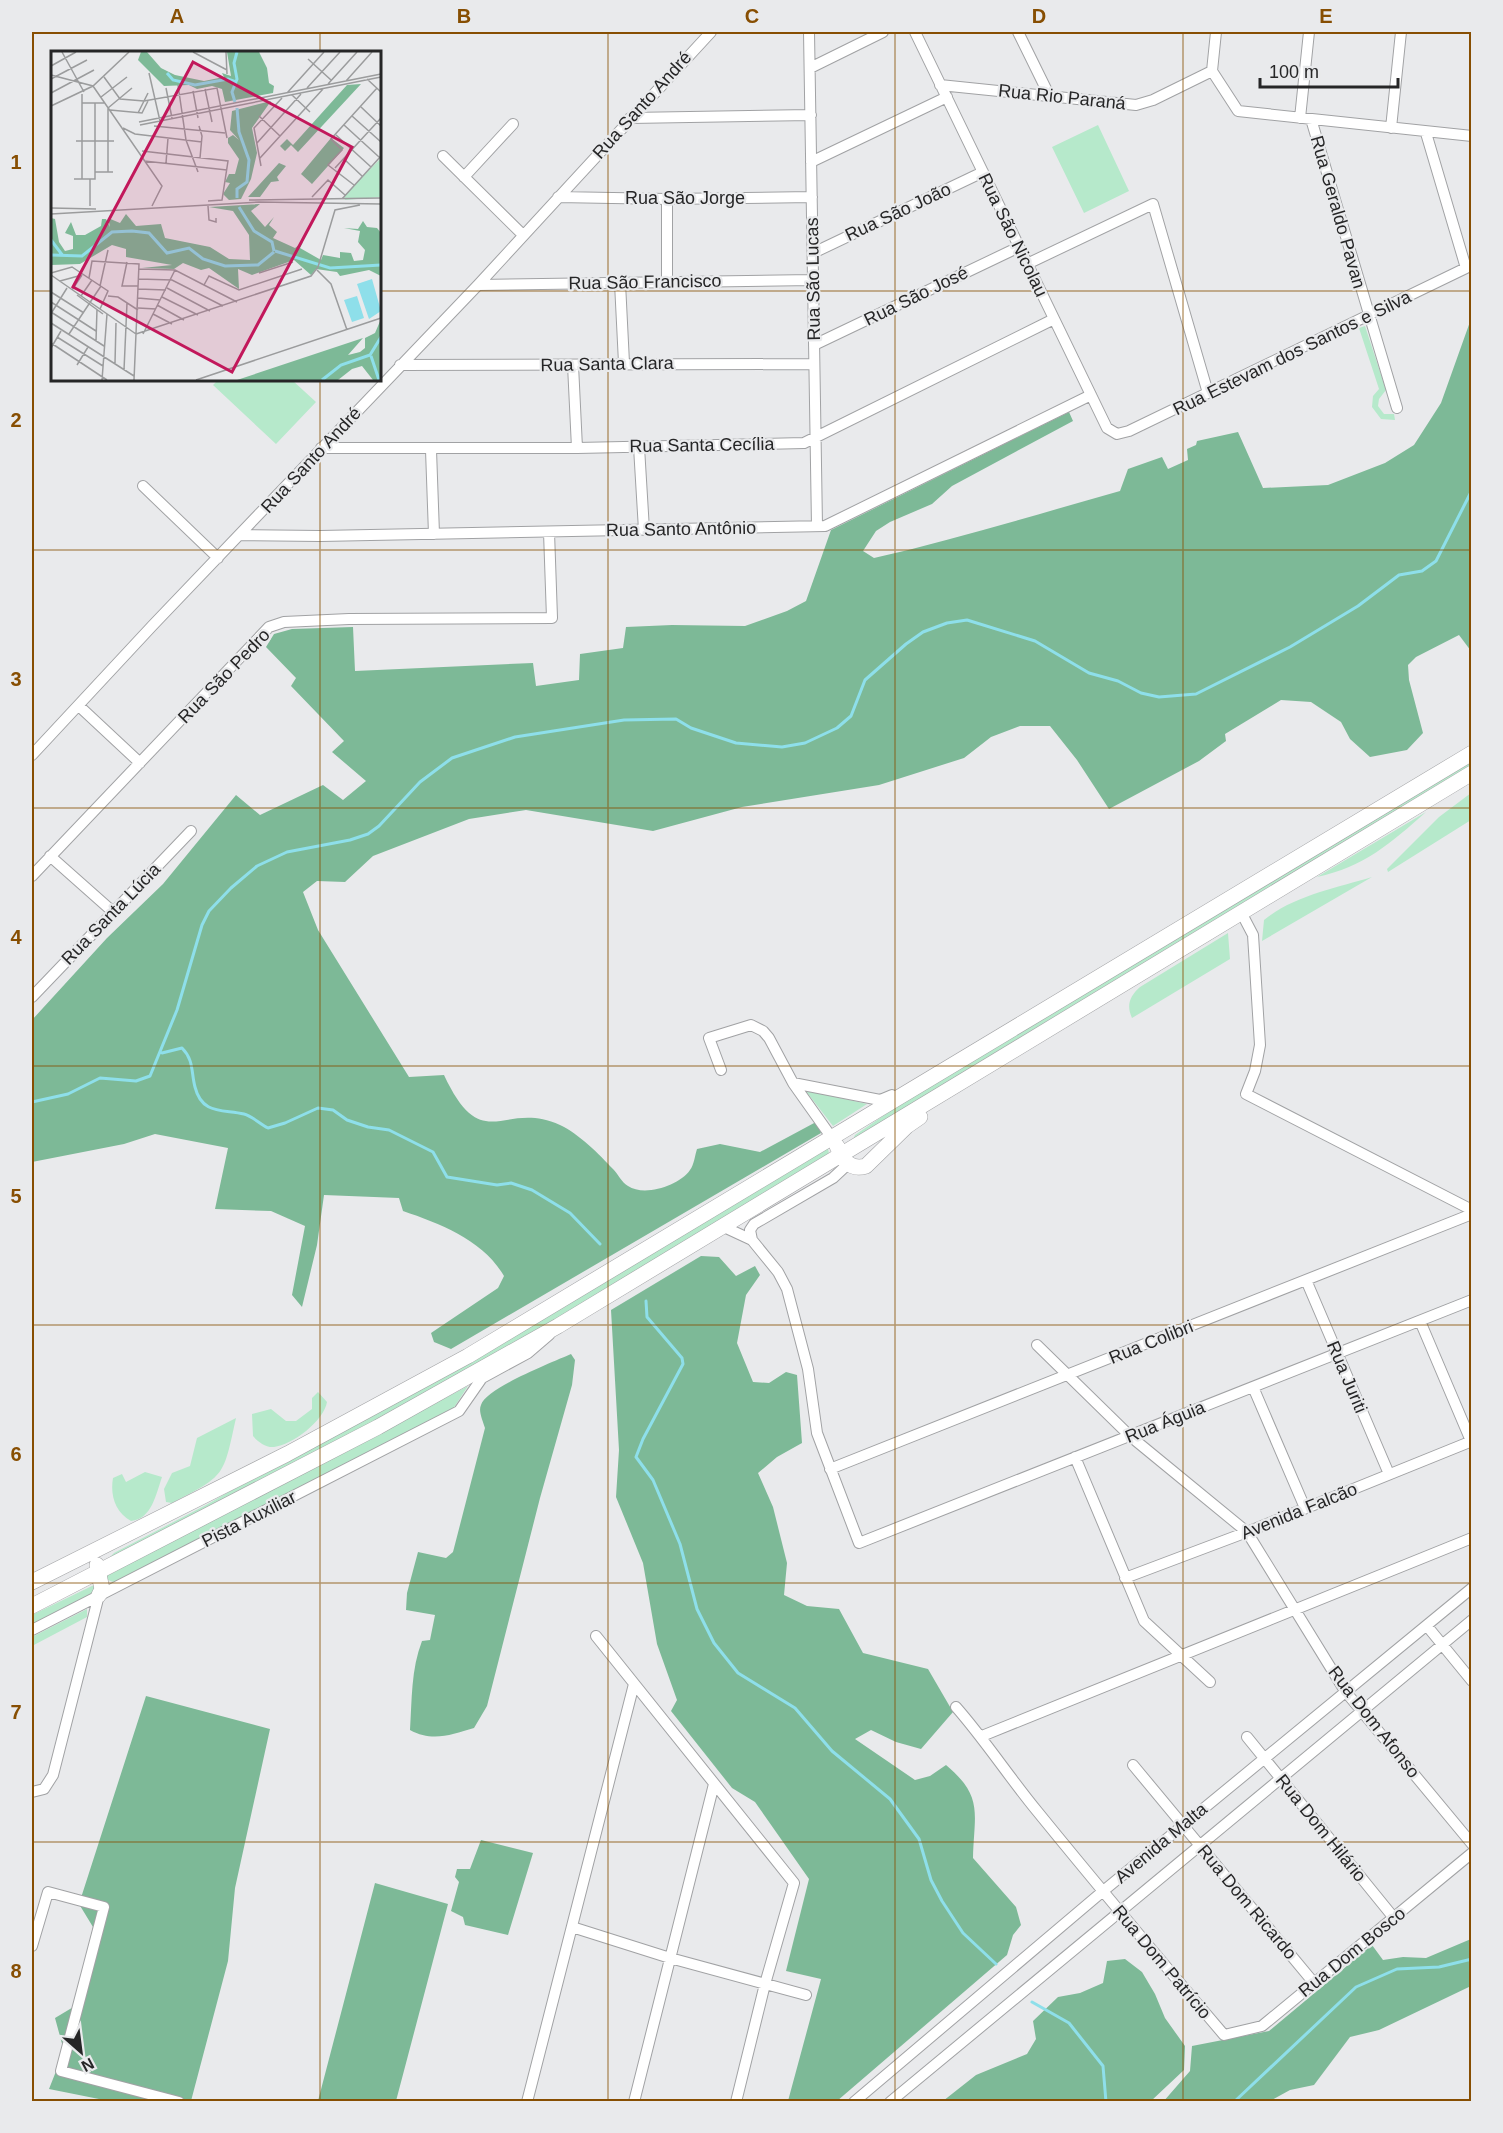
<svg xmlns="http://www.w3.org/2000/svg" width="1503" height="2133" viewBox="0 0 1503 2133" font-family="Helvetica,sans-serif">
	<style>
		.green { fill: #b6e9cb }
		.forest { fill: #7db997 }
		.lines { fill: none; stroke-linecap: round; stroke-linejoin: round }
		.stream { stroke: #8edfea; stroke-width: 3 }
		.minor-casing { stroke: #a1a2a4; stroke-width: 12 }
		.highway-casing { stroke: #a1a2a4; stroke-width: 16 }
		.minor { stroke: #fff; stroke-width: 10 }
		.highway { stroke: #fff; stroke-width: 15 }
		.grid { fill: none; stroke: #874e02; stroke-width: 1.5; stroke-opacity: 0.55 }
		.labels { text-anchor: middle; stroke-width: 4.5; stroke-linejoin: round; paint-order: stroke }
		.street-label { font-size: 18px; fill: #262627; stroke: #e9eaec }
		.inset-river { fill: none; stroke: #8edfea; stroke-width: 3 }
		.inset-road { fill: none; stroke: #9b9c9d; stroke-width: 1.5 }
		.view { fill: #c2185b; fill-opacity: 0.15; stroke: #c2185b; stroke-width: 3 }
		.inset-edge { fill: none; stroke: #262627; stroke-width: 3 }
		.neatline { fill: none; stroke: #874e02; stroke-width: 2 }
		.grid-label { font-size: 20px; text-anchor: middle; font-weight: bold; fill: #874e02 }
	</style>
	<rect width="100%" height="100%" fill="#e9eaec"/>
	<path class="green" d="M1098,125L1129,191L1084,213L1052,147Z
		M1365,326L1386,390L1379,399L1378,406L1384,414H1394L1395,420L1381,419L1372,407L1373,396L1379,389L1359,328Z
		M218,380H292L316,402L276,444L213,385Z
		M1471,755V765L988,1057L851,1144L855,1135L983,1048Z
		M1471,793V820L1388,872L1387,869L1439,817Z
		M1426,812C1391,843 1364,867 1317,877Z
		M1372,877L1262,941L1264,920C1293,896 1336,888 1372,877Z
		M1228,933L1230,959L1132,1018C1126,1005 1130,996 1140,987Z
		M805,1090L867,1104L833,1126Z
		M828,1148L829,1154L444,1387L109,1558L114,1553L206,1505Z
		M468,1386L453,1409L118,1580L113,1582L106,1579L108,1572L204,1525Z
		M318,1392L327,1402C324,1421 292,1445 274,1447C266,1448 257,1441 253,1436L252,1414L271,1409L286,1421H296L312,1409V1398Z
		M236,1418C223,1477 226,1475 172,1503L166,1502L164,1489L172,1473L190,1466L197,1438Z
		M145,1472L162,1477C156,1494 152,1519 131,1521C115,1512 110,1495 113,1478L122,1474L126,1482Z
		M94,1585L96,1592L32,1626V1615Z
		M87,1609V1617L32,1646V1637Z"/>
	<path class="forest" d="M1471,319L1472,586L1469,594L1472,598L1471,651L1459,635L1416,657L1408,665L1409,680L1423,733L1407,750L1370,757L1350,739L1341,722L1311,702L1281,700L1225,734L1226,741L1199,761L1109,809L1077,760L1050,726H1020L991,737L964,758L879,785L742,807L653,831L526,810L469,819L373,856L345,882L317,881L303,892L318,930L409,1077L444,1075C483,1158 503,1099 560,1125C579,1134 599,1154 613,1169C618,1174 622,1183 628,1186C644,1197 679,1186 690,1170C694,1165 695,1155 697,1149L720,1144L760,1152L816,1122L821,1133L451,1349L434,1342L431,1333L498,1288L504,1276C483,1240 441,1224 403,1211L399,1198L324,1195L317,1245L302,1307L292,1295L305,1226L271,1211L215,1209L228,1148L155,1134L124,1144L32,1162V1020L107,938L163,884L236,795L260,815L323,785L343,800L366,781L332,752L344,741L291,686L296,678L266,647L274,634L292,629L353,627L355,671L533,663L536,686L579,680L580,654L623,648L626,627L672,625L745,626L787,611L806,601L831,530L1069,412L1073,421L952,486L932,504L890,522L876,531L863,551L874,558C957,539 1038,514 1120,491L1128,469L1162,457L1168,469L1188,460L1187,449L1196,445L1197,441L1238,432L1263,488L1328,485L1385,463L1414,445L1441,403Z
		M701,1256L719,1257L736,1276L755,1266L760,1275L746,1295L737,1343L753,1382L769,1383L786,1372L797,1375L802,1443L777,1457L758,1473L773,1507L787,1563L784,1595L807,1606L839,1609L863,1653L928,1669L953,1712L921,1749L896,1742L871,1730L855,1739L915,1780L930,1776L946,1765C984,1797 974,1813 973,1858L1016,1907L1021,1925L1013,1935L1007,1955L837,2101H788L821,1979L786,1971L809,1879L755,1802L732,1788L671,1711L677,1700L657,1644L643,1563L616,1497L619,1450L611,1310Z
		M571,1354L575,1360L572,1385L540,1498L487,1706L474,1728C451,1735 432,1742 410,1730C412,1700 411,1669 422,1641L430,1640L435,1615L406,1610L407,1593L418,1552L446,1558L453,1552L485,1428C483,1421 478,1411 481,1405C486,1388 553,1362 571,1354Z
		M146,1696L270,1729L235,1888L228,1961L191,2101H109L49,2089L64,2051L55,2018L75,2006L93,1927L79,1904Z
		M481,1840L533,1853L508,1935L465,1925L463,1917L451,1911L459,1882L455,1877L457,1869H470Z
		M375,1883L448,1904L396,2101H318Z
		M1471,1939V1986L1379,2030L1350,2037L1314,2085L1290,2090L1270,2101L1163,2102L1190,2071L1192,2046L1269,2031L1372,1945L1383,1960L1403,1957L1426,1958Z
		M1125,1959L1142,1972L1155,1994L1165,2018L1185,2046L1184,2070L1151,2101H943L976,2075L1027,2054L1036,2039L1033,2021L1058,1997L1080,1993L1103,1983L1107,1961Z"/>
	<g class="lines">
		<path class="stream" d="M162,1053L182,1048C194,1060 191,1072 195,1087C202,1115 223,1109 244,1114C252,1116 260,1124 268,1128L285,1123L318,1108L333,1110L347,1120L368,1127L389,1130L433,1152L447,1177L497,1185L511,1183L532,1190L570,1213L600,1244
			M32,1102L68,1094L100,1078L136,1081L150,1076L177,1010L202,925L209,911L231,888L257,866L287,852L350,840L368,834L379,826L420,782L452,758L515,737L624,720L676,719L691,728L736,743L782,747L805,743L837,728L851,716L865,680L906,644L923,632L947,623L967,620L1035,641L1089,673L1118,681L1141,693L1159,697L1196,694L1290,647L1358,606L1399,575L1422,571L1436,561L1472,490
			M646,1301L647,1317L682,1358L683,1364L643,1439L636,1457L653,1480L680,1544L697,1609L714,1643L738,1673L795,1708L832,1751L890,1799L919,1839L931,1880L942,1901L963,1933L996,1964
			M1032,2002L1069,2023L1103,2066L1106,2102
			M1234,2102L1356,1987L1397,1969L1439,1967L1472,1959"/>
		<defs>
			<path id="minor" d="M809,32L817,526
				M915,32L1107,428L1117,434L1129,431L1466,268L1426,133
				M1018,32L1049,95
				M1216,32L1212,71L1238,111L1472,136
				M810,68L883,32
				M940,85L1136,105L1153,100L1212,71
				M630,118L811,115
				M1300,118L1309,32
				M1311,119L1397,408
				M1391,128L1401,32
				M443,156L523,235
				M811,162L947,97
				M464,177L513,124
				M558,197L667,199L812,197
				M813,253L983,172
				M1027,264L1153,204L1208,393
				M667,282V199
				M620,283L624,363
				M478,285L813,280
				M814,345L1019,247
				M400,365L814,364
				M573,365L577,448
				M639,447L644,530
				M321,448H577L804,443L1054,319
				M431,450L434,534
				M143,486L218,558
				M241,535L320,536L825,526L1091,395
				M79,706L140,763
				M32,755L153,625L478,285L711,32
				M50,856L112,911
				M32,876L269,627L284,622L349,619L552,618L549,532
				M1242,914L1253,935L1260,1045L1255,1071L1246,1094L1472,1210
				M32,997L191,831
				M721,1070L709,1038L751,1025L763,1031L769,1038L793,1083L832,1138
				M793,1083L880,1100L892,1095
				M848,1164L833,1178L754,1224L750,1230L752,1240L778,1272L787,1289L808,1369L817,1433L859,1543L1472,1300
				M724,1227L752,1240
				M1306,1280L1389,1474
				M1420,1321L1471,1441
				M1037,1345L1130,1436L1247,1532L1345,1691L1472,1844
				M1253,1387L1305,1508
				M1075,1457L1144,1621L1210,1682
				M830,1469L1472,1214
				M1125,1578L1247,1532L1472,1441
				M1427,1626L1472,1681
				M32,1630L459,1411L482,1378L528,1353L549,1335
				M596,1636L794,1883L765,1984L736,2102
				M956,1707C985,1740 1009,1777 1037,1811C1098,1886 1161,1961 1224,2035L1262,2026L1472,1853
				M982,1736L1472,1538
				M1247,1737L1394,1918
				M1133,1765L1314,1983
				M32,1792L44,1789L53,1775L99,1595
				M572,1927L670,1958L806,1995
				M32,1946L48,1892L104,1907L61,2071L179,2102
				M527,2102L634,1684
				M634,2102L714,1784
				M854,2102L1102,1892L1472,1588
				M890,2102L1472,1620"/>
			<path id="highway" d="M837,1146C842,1159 850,1171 866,1166L907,1126L920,1117
				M97,1565L102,1589L99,1595
				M32,1582L287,1454L468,1356L1472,753
				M32,1606L378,1427L558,1326L1472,773"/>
		</defs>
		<use href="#minor" class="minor-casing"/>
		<use href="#highway" class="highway-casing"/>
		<use href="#minor" class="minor"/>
		<use href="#highway" class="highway"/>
	</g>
	<path class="grid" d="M320,32V52M608,32V2102M895,32V2102M1183,32V2102M32,291H52M380,291H1472M320,380V2102M32,550H1472M32,808H1472M32,1066H1472M32,1325H1472M32,1583H1472M32,1842H1472"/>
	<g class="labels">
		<g class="street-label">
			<text transform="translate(1062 97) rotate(6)" y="6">Rua Rio Paraná</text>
			<text transform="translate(642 105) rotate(-48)" y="6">Rua Santo André</text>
			<text x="685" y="204">Rua São Jorge</text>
			<text transform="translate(898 212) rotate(-25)" y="6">Rua São João</text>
			<text transform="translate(1338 212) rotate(74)" y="6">Rua Geraldo Pavan</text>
			<text transform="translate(1013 235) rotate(64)" y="6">Rua São Nicolau</text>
			<text transform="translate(813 279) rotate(-91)" y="6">Rua São Lucas</text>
			<text transform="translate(645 282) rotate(-1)" y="6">Rua São Francisco</text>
			<text transform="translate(916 296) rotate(-26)" y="6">Rua São José</text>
			<text transform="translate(1292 353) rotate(-26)" y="6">Rua Estevam dos Santos e Silva</text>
			<text transform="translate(607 364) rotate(-1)" y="6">Rua Santa Clara</text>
			<text transform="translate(702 445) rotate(-1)" y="6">Rua Santa Cecília</text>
			<text transform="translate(311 460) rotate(-47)" y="6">Rua Santo André</text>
			<text transform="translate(681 529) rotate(-1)" y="6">Rua Santo Antônio</text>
			<text transform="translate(224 676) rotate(-46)" y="6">Rua São Pedro</text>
			<text transform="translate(111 914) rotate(-46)" y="6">Rua Santa Lúcia</text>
			<text transform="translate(1151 1342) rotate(-22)" y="6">Rua Colibri</text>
			<text transform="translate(1347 1377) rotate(67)" y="6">Rua Juriti</text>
			<text transform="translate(1165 1422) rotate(-22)" y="6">Rua Águia</text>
			<text transform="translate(1299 1511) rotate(-22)" y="6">Avenida Falcão</text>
			<text transform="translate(249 1519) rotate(-27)" y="6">Pista Auxiliar</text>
			<text transform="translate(1374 1722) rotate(52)" y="6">Rua Dom Afonso</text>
			<text transform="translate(1321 1828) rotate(51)" y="6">Rua Dom Hilário</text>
			<text transform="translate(1161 1843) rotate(-40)" y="6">Avenida Malta</text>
			<text transform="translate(1247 1902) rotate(50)" y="6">Rua Dom Ricardo</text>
			<text transform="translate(1352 1952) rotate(-39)" y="6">Rua Dom Bosco</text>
			<text transform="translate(1162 1962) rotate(50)" y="6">Rua Dom Patrício</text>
		</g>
	</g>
	<g transform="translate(51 51)">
		<rect width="330" height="330" fill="#e9eaec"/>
		<path d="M330,107V146L294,149L293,145Z" fill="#b6e9cb"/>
		<path d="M90,1H96L110,17L124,24L153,30L173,26L171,22L180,25L176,1H208L216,17L218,32L223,35L222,42L174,51L171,38L161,35L146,38L138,34L113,35L87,9ZM310,33L247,101L240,94L234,100L229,95L236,88L242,94L296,34ZM220,50L201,77L206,102L200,128L190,148L178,149L172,143L179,132L174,131L178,123H184L188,108L177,92V87L182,84L188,89L179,79L181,60ZM280,87L293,97L261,133L250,123ZM228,112L235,115L226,126L228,130L220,131L209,146H197ZM209,153L200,160L214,176L223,166L218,174L226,181L222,187L244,197L252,191L249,197L270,209L272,204L289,207V201L300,202L303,210L312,209L314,199L307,191L309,180L293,177L307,178L312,170L316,176L326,177L330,182V225L318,219L289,225L286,221L265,218L260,224L243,209L201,224L187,218L188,238L158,217L150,219L132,212L123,218L91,217L121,214L75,206V198L61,194L29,213L0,214V167L4,168L8,191L14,200L22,198V185L14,182L20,171L25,184H34L50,175L51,168H55L59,176L57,167L69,172L75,163L85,175L110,173L114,187L159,196L178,208L199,209L198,184L182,160L158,156ZM330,268V329H322L311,315L301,318L287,329H186L312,287L297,304L309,301L314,297V287L324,282Z" fill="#7db997"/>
		<path d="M321,228L330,260L318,268L306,233ZM306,245L313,267L301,271L293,249Z" fill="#8edfea"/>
		<path class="inset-river" d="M116,22L122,29L144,34L177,28L185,31M184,51L181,41L186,28L183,12L186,1M186,147V138L196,131L198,109L188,81L186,57M188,156L203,180L221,191L223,200M0,189L12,205M224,200L279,217L330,214M0,204L31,205L61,181L81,180L98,182L116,202L138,197L152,208L174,215L207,214L223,201M320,305L328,329M271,329L290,314L319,304L330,286"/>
		<path class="inset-road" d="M11,1L33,41M142,1L176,19M175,1L176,23M257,8L280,29M0,15L25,1M98,22L109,70M0,24L42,35L111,135L101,155M53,26L69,48L93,50L166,37L176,87M0,28L36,9M316,28L330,41M295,30L321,1M277,33L306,1M127,34L135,89L147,121M115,37L121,67M256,37L289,1M154,38L161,71M142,40L147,67M0,42L43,19M236,42L273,1M31,43V128M241,44L259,61M50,46L76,26M31,52H53M0,55L42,35L78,1M310,56L330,75M59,59L91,62L97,50M87,62L97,42M208,65L229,85M301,65L330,91M88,71L330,23M89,74L330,26M293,74L328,106M103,75L174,82M148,75L151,85L149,107M72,77L84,83L151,91M285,84L320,116M25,90H63M206,92L250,43M91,100L177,110L171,149L157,150M209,107L272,38M293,108L311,125M93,110L176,119M115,112L117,87M210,115L203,77L231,47M284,117L330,67M44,121H62M57,121V57L81,37M23,128H44V52M303,134L277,114L291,99L280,88L326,37M261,146L277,129L294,144M291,148L330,105M198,149L330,147M39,155V128M157,155L158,169L165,171V167M0,157L45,158M0,163L208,151L330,153M76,211L71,235H87M88,218L124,219L186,251M266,219L280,233L296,279M0,222L21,216L57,240L49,258M208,222L242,211M0,224L85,283M38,227L41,210L88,213L83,329M88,228L121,229L172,255M9,230L31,224M153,234L158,225L188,239L251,218M49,235L57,199M116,237L159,260M87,238L115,239M21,239L31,224M0,241L33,262M26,244L52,263M30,245L41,229M57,245L67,246L87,259M111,246L147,264M87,247L109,249M0,251L45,280M106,254L133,269M87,257L105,258M0,261L53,295M1,261L16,237M102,263L121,273M0,272L83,325M18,283L50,235M85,283L260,225L267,216L284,159L309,154M92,283L124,219M6,286L52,315M45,290L46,258M0,292L56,329M0,297L10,280M64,312L65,272M26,314L37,296M73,319L76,252M51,329L56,263M145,329L330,267"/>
		<path class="view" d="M142,11L301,96L181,321L22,236Z"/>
		<rect width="330" height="330" class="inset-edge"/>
	</g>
	<rect width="1503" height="2133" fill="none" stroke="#e9eaec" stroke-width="66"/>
	<g transform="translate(81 2052) rotate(152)" stroke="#e9eaec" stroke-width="4.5" paint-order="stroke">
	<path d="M0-4.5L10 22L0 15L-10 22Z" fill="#262627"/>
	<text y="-9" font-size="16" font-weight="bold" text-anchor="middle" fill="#262627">N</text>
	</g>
	<path d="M1260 78v9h138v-9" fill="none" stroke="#262627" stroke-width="3"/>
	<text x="1269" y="78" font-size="18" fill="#262627" stroke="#e9eaec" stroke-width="4.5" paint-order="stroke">100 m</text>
	<rect x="33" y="33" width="1437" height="2067" class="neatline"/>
	<g class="grid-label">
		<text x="177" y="23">A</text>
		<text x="464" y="23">B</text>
		<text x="752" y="23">C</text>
		<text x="1039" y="23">D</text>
		<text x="1326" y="23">E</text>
		<text x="16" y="169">1</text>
		<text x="16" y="427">2</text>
		<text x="16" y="686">3</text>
		<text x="16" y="944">4</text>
		<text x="16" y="1203">5</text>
		<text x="16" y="1461">6</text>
		<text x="16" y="1719">7</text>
		<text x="16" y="1978">8</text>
	</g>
</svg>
